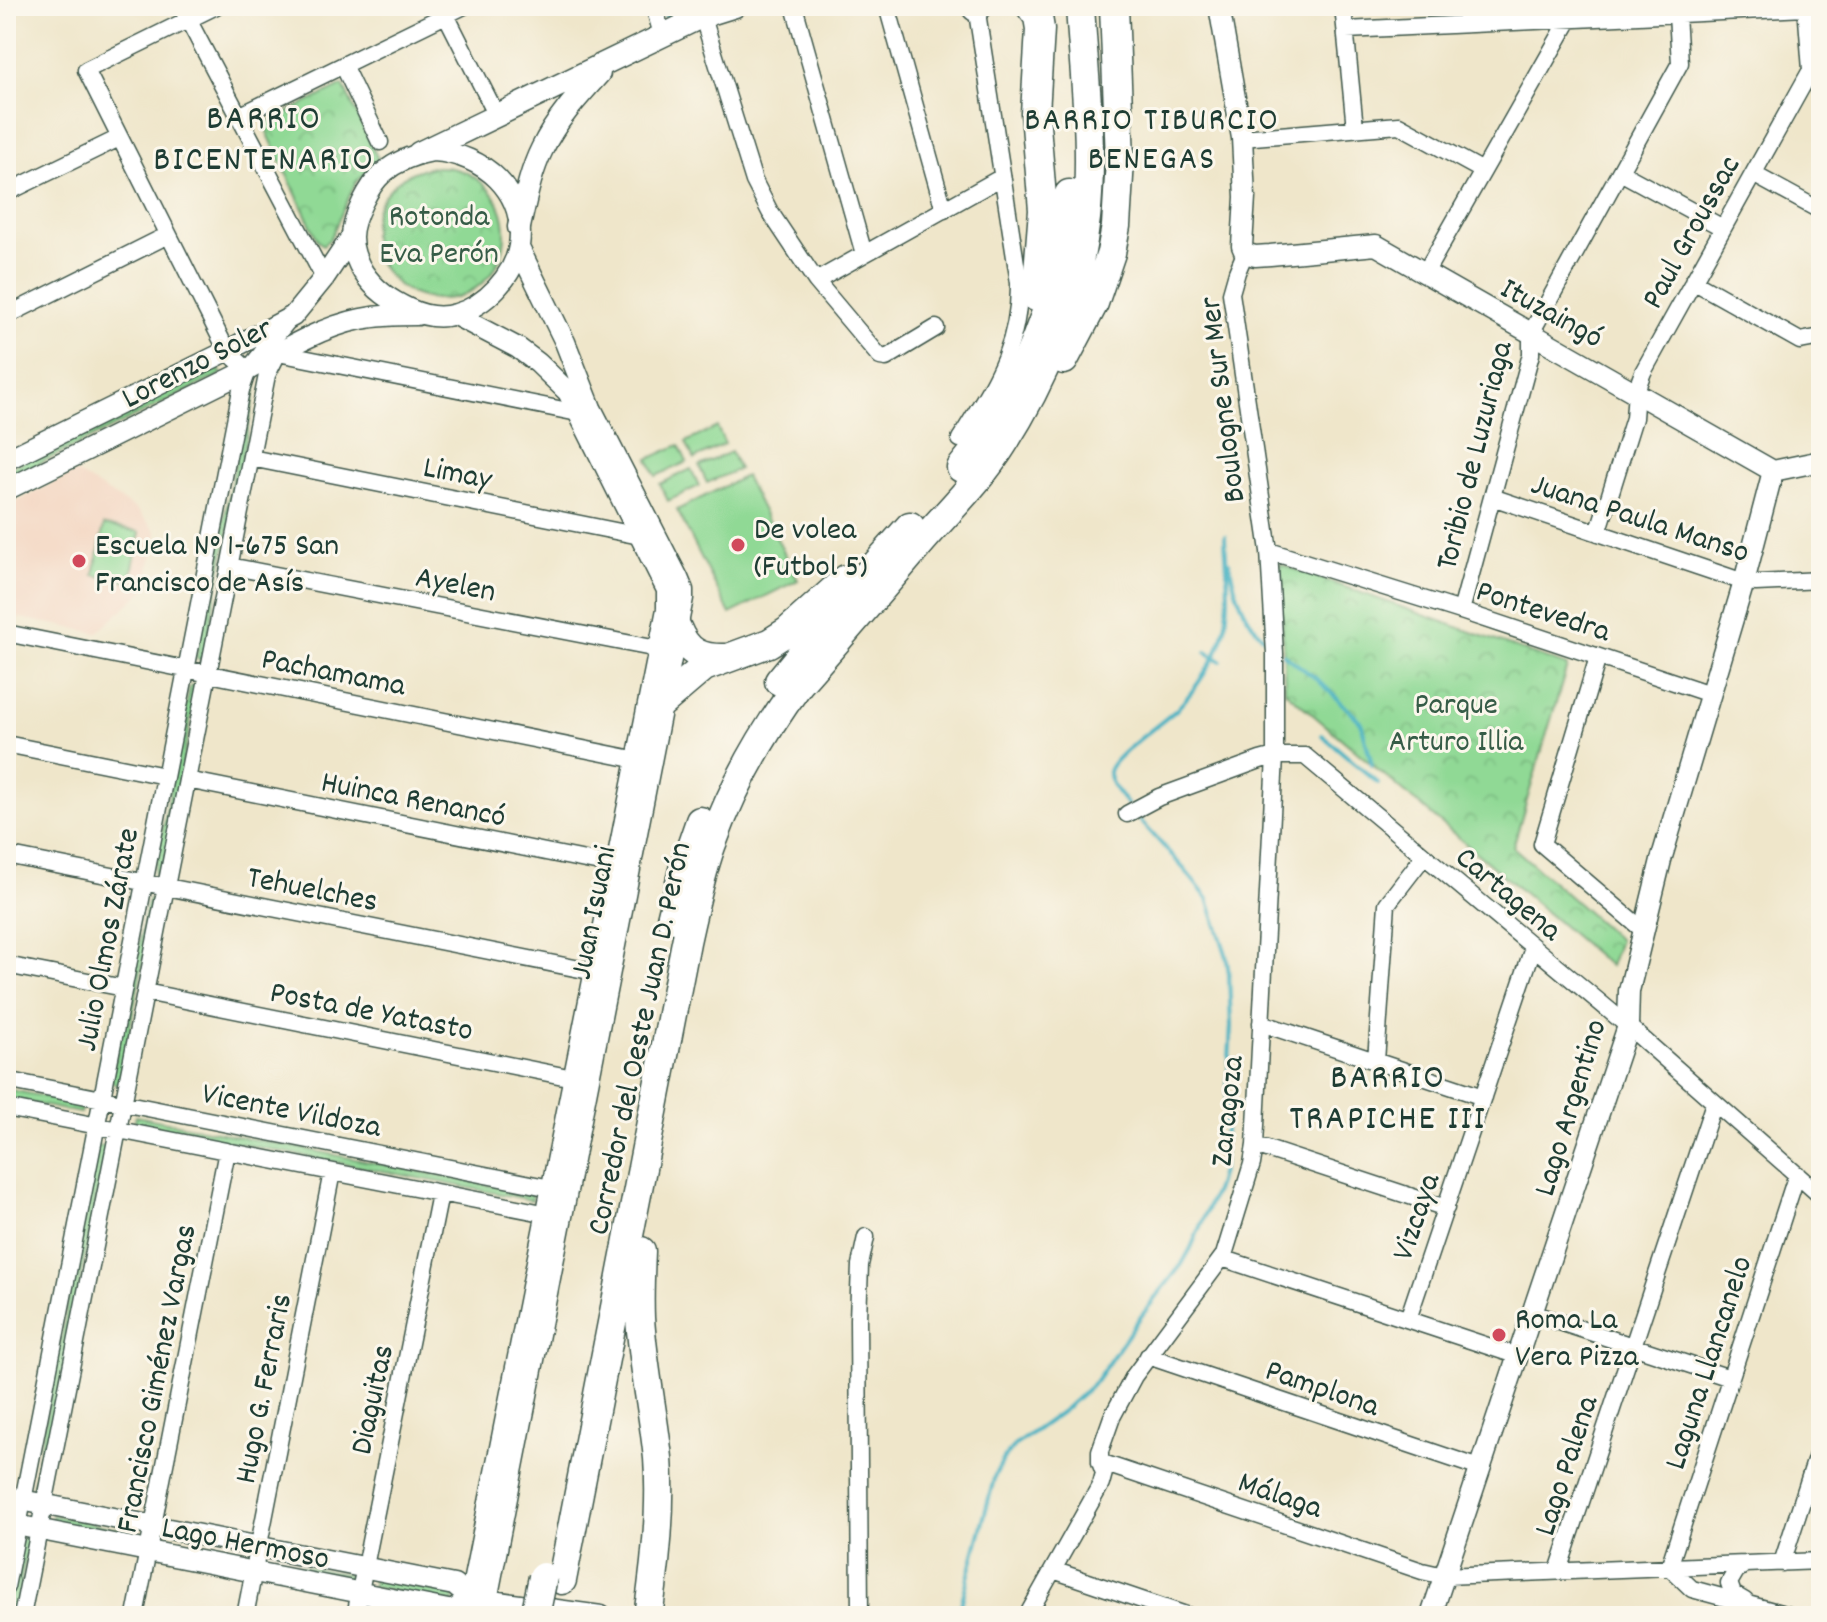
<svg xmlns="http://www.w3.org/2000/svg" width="1827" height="1622" viewBox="0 0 1827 1622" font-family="Dekko,sans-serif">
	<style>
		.built { fill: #f3d4bf }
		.grass { fill: #90d995; stroke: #588b64; stroke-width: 2 }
		.park { fill: url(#park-crowns); stroke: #588b64; stroke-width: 2 }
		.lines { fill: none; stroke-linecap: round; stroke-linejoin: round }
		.stream { stroke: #46b2c3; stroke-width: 4 }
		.minor-casing { stroke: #3e564a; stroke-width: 19 }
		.tertiary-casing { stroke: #3e564a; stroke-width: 23 }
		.secondary-casing { stroke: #3e564a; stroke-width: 25 }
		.motorway-casing { stroke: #3e564a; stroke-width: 31 }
		.minor { stroke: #fff; stroke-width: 16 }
		.tertiary { stroke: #fff; stroke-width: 20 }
		.secondary { stroke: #fff; stroke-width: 22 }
		.motorway { stroke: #fff; stroke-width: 28 }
		.motorway-bridge-casing { stroke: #3e564a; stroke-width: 31; stroke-linecap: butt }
		.motorway-bridge { stroke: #fff; stroke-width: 28 }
		.poi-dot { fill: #d1495b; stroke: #fbf7ec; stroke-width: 3 }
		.labels { text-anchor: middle; stroke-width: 6; stroke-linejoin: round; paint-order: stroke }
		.park-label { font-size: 32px; fill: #365c47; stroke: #fbf7ec }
		.street-label { font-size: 32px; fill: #1f3d34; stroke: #fbf7ec }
		.poi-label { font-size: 32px; fill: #1f3d34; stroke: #fbf7ec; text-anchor: start }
		.neighbourhood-label { font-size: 34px; letter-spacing: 2px; fill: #1f3d34; stroke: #fbf7ec }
		.quarter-label { font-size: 36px; letter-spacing: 2px; fill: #1f3d34; stroke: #fbf7ec }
	</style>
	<defs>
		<pattern id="park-crowns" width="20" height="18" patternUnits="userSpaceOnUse" patternTransform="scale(2)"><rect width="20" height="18" fill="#90d995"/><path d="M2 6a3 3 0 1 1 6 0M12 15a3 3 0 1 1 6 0" fill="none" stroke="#7cbb81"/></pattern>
	</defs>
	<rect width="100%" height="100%" fill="#fbf7ec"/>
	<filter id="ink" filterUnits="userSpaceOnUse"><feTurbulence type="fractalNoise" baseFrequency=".0125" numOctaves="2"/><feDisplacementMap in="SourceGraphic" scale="16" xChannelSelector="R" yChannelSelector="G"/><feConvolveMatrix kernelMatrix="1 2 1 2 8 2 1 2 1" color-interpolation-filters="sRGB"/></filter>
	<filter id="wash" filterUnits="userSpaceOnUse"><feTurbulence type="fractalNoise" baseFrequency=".006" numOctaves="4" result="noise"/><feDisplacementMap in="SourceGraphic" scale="32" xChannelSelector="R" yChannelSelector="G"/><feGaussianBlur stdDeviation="1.8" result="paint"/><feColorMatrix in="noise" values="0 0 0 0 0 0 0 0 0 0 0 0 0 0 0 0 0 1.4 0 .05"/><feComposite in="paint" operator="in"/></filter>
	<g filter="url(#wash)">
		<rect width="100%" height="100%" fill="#efe6ca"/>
		<path class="built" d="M75,472L137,510L157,533L145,589L97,633L6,615V507Z"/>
		<path class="grass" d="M216,366L222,374L6,480V470Z
			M252,380L257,383L204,655L203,658L198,660L196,658Z
			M717,427L725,444L694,459L686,442Z
			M679,445L687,462L656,476L648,459Z
			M731,452L739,469L707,483L699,466Z
			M691,469L699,486L668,501L660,484Z
			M745,476L798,580L730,614L677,510Z
			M104,525L140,532L130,582L94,575Z
			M194,685L196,690L163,872L156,875L154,874L190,686Z
			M148,899L155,900L119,1084L116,1085L111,1081Z
			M6,1089L82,1104L80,1113L6,1098Z
			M136,1116L533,1194L532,1200L134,1123Z
			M98,1145L106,1147L39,1493L35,1495L32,1491Z
			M52,1515L139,1533L138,1541L51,1523Z
			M28,1536L29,1540L14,1616H7L21,1542L23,1537Z
			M160,1537L247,1554L245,1562L159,1545Z
			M266,1558L353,1575L352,1584L265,1566Z
			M374,1579L455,1595L453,1603L372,1587Z"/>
		<path class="park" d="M661,6H687V12L670,21L666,20Z
			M343,85L378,159L356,182L330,239L323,245L318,241L267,132L268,122Z
			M373 233a66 66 0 1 1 132 0a66 66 0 1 1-132 0Z
			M1280,564L1567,666L1513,847L1619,940L1610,966L1285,691Z"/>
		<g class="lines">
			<path class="stream" d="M664,6L668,24
				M1229,562C1234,590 1244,619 1265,639
				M1206,652L1221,661
				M1283,654L1318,680L1361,722L1372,765
				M1322,735L1378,783
				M1127,804C1121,796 1108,783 1109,772C1111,757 1164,722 1177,709C1194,691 1216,660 1223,636C1232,605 1226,568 1225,536
				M958,1616L995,1475L1004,1458L1015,1445L1064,1410L1095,1382L1139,1319L1182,1264L1191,1248L1217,1186L1223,1163L1231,1026L1229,974L1226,954L1208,899L1184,869L1139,819"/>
		</g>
	</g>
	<g filter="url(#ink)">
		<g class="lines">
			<defs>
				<path id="minor" d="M181,6L324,278
					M216,6L86,70L227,351L248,370
					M654,6L662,35
					M794,6L864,254
					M887,6L944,210
					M1343,6L1355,128
					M442,7L497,116
					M700,8L754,181L770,212L816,281L880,357L886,358L936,328
					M1346,30L1806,8
					M343,65L380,142
					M239,116L464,6
					M1242,138L1399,125L1483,171
					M1620,172L1723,228
					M1753,174L1821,211
					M6,193L119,138
					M1425,273L1569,20
					M816,281L1002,177
					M1693,281L1800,341L1821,337
					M6,316L168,235
					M960,439C992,386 1020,348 1019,283L976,6
					M251,458L640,536L649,533
					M1492,497L1744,582L1756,583L1821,580
					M1598,533L1634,418L1636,391L1643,372L1811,70L1806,6
					M1269,551L1461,611L1710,694
					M229,566L668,651
					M1461,611L1531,354V333L1680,63L1677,15
					M6,633L648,762
					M1598,657L1542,844L1644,931
					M6,744L165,776
					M187,780L625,868
					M1127,814L1159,797L1260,760L1275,756H1305L1628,1026L1821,1196
					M6,855L605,974
					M6,965L124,988
					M145,992L583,1080
					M1261,1023L1483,1097
					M1376,1061L1387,904L1424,856
					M6,1080L561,1190
					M6,1108L558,1216
					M1255,1145L1446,1208
					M1222,1258L1518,1356
					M1532,1313L1730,1378
					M1408,1319L1533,948
					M1148,1356L1480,1468
					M1100,1462L1422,1571L1444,1576L1821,1561
					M1782,1563L1821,1443
					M1053,1570L1189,1616
					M1558,1571L1714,1103
					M6,1587L241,390L248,370L287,322
					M1745,1601L1733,1594L1729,1583L1736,1571L1745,1564
					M22,1616L267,375L278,353L578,413L584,411
					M135,1616L227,1151
					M245,1616L332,1172
					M355,1616L440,1194
					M860,1616L858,1319L860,1265L866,1237
					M1027,1616L1101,1484L1104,1473L1100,1462V1451L1112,1417L1134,1376L1224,1255L1252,1164L1255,1145L1275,756V654L1269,551L1231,293L1237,272L1245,253
					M1792,1616L1692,1589L1669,1567L1797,1174"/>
				<path id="tertiary" d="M1219,6L1242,138L1245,197L1242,246L1245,253L1255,256L1270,255L1376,245L1773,471L1821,461
					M433,151C483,154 527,191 519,246C514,276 485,306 456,314C440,319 424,316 409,309C390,300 375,290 363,272C357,262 352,249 352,237C352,219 369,185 383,173C397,161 415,154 433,151Z
					M455,315L518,348L538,363L568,392L667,590V609L470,1598V1616
					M6,460L227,351L293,316L324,278L352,236
					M6,490L248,370C283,350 321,327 361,319C380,315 398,315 417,315
					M6,1497L454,1585L470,1598L601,1616
					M6,1523L453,1611L470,1598
					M476,1616L487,1600L683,598V590L678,578L591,408L565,342L519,248
					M1431,1616L1628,1026L1629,991L1661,860L1744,582L1773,471"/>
				<path id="secondary" d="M419,153L703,16L735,6
					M519,227C525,201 530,173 542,149C556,120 578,96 599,73"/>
				<path id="motorway" d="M1030,6L1038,17L1040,29L1035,113L1043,210L1036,297
					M976,7L978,6
					M1064,360L1094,303L1111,253L1116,226L1120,160L1114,6
					M961,468C1021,395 1065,289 1069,194
					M677,628C687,653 701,659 727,658
					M779,681L856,587L910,526
					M663,702L704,667L769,643L788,631L846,579
					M671,919L683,870L700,821
					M641,1251C640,1273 639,1295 640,1318C643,1365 653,1411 658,1458C662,1510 656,1564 648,1616
					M562,1580L686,942C693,910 700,877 711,846C732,788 762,734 799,684C839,639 878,593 918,546C946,513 980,481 1003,444C1047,375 1077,300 1086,218C1094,148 1084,76 1080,6"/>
			</defs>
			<use href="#minor" class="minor-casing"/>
			<use href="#tertiary" class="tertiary-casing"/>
			<use href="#secondary" class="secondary-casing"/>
			<use href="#motorway" class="motorway-casing"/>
			<use href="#minor" class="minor"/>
			<use href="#tertiary" class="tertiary"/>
			<use href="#secondary" class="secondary"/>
			<use href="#motorway" class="motorway"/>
			<defs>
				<path id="motorway-bridge" d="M535,1616L543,1577"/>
			</defs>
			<use href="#motorway-bridge" class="motorway-bridge-casing"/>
			<use href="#motorway-bridge" class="motorway-bridge"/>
		</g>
	</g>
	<g class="poi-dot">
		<circle cx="738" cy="545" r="8"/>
		<circle cx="79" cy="561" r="8"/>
		<circle cx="1499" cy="1335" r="8"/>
	</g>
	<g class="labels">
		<g class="park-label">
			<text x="439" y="225">Rotonda<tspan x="439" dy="37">Eva Perón</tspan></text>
			<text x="1456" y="713">Parque<tspan x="1456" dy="37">Arturo Illia</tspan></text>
		</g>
		<g class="street-label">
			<text transform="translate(1689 231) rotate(-61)" y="11">Paul Groussac</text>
			<text transform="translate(1553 311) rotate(29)" y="11">Ituzaingó</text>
			<text transform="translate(196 361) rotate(-27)" y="11">Lorenzo Soler</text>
			<text transform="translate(1220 400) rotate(-97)" y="11">Boulogne Sur Mer</text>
			<text transform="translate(1472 455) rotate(-76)" y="11">Toribio de Luzuriaga</text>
			<text transform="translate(458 471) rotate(11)" y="11">Limay</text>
			<text transform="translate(1641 516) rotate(18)" y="11">Juana Paula Manso</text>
			<text transform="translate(456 582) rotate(11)" y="11">Ayelen</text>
			<text transform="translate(1544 609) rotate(18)" y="11">Pontevedra</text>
			<text transform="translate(334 670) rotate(11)" y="11">Pachamama</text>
			<text transform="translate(414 797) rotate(11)" y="11">Huinca Renancó</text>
			<text transform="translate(313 887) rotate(11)" y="11">Tehuelches</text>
			<text transform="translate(1510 892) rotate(40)" y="11">Cartagena</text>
			<text transform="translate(591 912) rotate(-79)" y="11">Juan Isuani</text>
			<text transform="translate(105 939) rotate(-79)" y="11">Julio Olmos Zárate</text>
			<text transform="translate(372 1009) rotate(11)" y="11">Posta de Yatasto</text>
			<text transform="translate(637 1038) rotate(-78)" y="11">Corredor del Oeste Juan D. Perón</text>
			<text transform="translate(1568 1107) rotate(-73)" y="11">Lago Argentino</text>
			<text transform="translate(292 1108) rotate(11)" y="11">Vicente Vildoza</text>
			<text transform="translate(1225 1111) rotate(-84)" y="11">Zaragoza</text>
			<text transform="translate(1414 1216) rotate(-71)" y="11">Vizcaya</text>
			<text transform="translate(1706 1362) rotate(-72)" y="11">Laguna Llancanelo</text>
			<text transform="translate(154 1378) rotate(-79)" y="11">Francisco Giménez Vargas</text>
			<text transform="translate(1323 1386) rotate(19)" y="11">Pamplona</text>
			<text transform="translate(261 1388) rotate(-79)" y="11">Hugo G. Ferraris</text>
			<text transform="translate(370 1399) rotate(-78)" y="11">Diaguitas</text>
			<text transform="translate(1564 1465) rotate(-72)" y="11">Lago Palena</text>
			<text transform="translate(1281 1493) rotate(19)" y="11">Málaga</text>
			<text transform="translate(246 1541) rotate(11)" y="11">Lago Hermoso</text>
		</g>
		<g class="poi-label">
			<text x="754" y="538">De volea<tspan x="754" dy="37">(Futbol 5)</tspan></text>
			<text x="95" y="554">Escuela N° 1-675 San<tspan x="95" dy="37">Francisco de Asís</tspan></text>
			<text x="1515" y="1328">Roma La<tspan x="1515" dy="37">Vera Pizza</tspan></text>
		</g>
		<g class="neighbourhood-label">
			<text x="1152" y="129">BARRIO TIBURCIO<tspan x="1152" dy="39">BENEGAS</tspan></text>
		</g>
		<g class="quarter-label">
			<text x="264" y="128">BARRIO<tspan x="264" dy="41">BICENTENARIO</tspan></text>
			<text x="1388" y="1087">BARRIO<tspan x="1388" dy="41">TRAPICHE III</tspan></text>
		</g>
	</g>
	<rect width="1827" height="1622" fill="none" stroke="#fbf7ec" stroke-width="32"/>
</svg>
